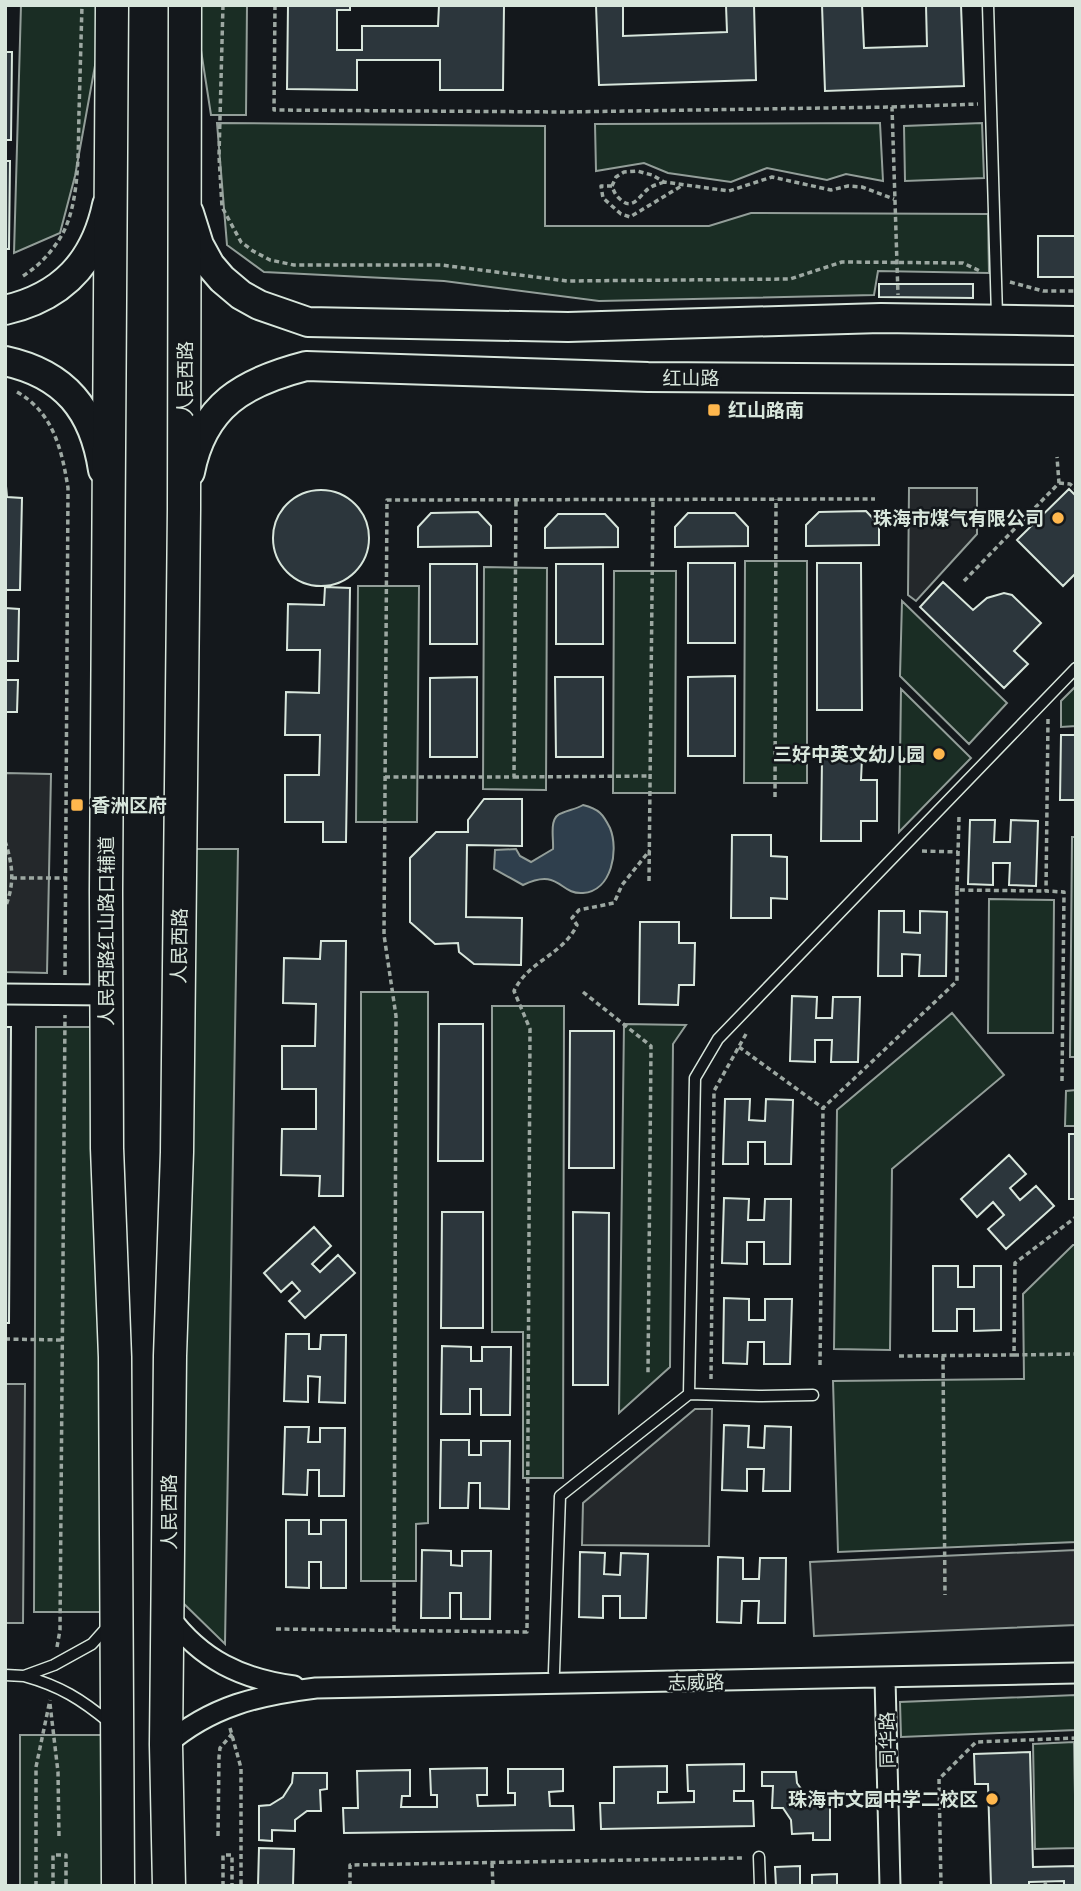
<svg xmlns="http://www.w3.org/2000/svg" width="1081" height="1891" viewBox="0 0 1081 1891" font-family="Overpass,'Noto Sans SC',sans-serif">
	<style>
		.green { fill: #1a2d24; stroke: #939e99; stroke-width: 2 }
		.parking { fill: #24282b; stroke: #939e99; stroke-width: 2 }
		.water { fill: #2f3f4d; stroke: #939e99; stroke-width: 2 }
		.building { fill: #2c363c; stroke: #d8e6dc; stroke-width: 2 }
		.lines { fill: none; stroke-linecap: round; stroke-linejoin: round }
		.lane-casing { stroke: #d8e6dc; stroke-width: 13 }
		.street-casing { stroke: #d8e6dc; stroke-width: 23 }
		.secondary-casing { stroke: #d8e6dc; stroke-width: 32 }
		.primary-casing { stroke: #d8e6dc; stroke-width: 35 }
		.path { stroke: #9da8a2; stroke-width: 3.5; stroke-dasharray: 5 3.5; stroke-linecap: butt }
		.lane { stroke: #14181c; stroke-width: 10 }
		.street { stroke: #14181c; stroke-width: 19 }
		.secondary { stroke: #14181c; stroke-width: 28 }
		.primary { stroke: #14181c; stroke-width: 32 }
		.poi-dot { fill: #ffb74d; stroke: #14181c; stroke-width: 2.5 }
		.labels { text-anchor: middle; stroke-width: 5; stroke-linejoin: round; paint-order: stroke }
		.street-label { font-size: 19px; fill: #d8e6dc; stroke: #14181c }
		.poi-label { font-size: 19px; font-weight: bold; fill: #d8e6dc; stroke: #14181c; text-anchor: end }
	</style>
	<rect width="100%" height="100%" fill="#14181c"/>
	<path class="green" d="M21,5H106L75,176L60,233L14,253Z
		M194,5H247L246,115H211Z
		M217,123L545,126V226H709L751,213L988,214L989,273L878,271L874,295L599,301L444,281L264,272L227,245Z
		M880,123L883,181L846,174L827,180L767,168L731,182L668,173L644,163L596,171L595,124Z
		M982,123L984,178L905,181L904,126Z
		M745,561H807V783H744Z
		M484,567L547,568L546,790L483,789Z
		M614,571H676L675,793H613Z
		M358,586H419L417,822H356Z
		M902,601L1007,703L969,744L900,676Z
		M1076,686V726L1061,727V701Z
		M901,689L971,758L899,832Z
		M1072,837H1076V1057H1070Z
		M186,849H238L225,1644L179,1599Z
		M989,899L1054,900L1053,1033H988Z
		M361,992H428V1523L416,1524V1581H361Z
		M492,1006H564L563,1478H523V1332H492Z
		M952,1013L1004,1075L892,1169L890,1350L834,1349L837,1110Z
		M624,1024L686,1025L673,1044L670,1367L619,1413Z
		M36,1027H103L101,1612H34Z
		M1076,1090V1126H1065L1066,1091Z
		M1073,1245H1076V1542L838,1552L833,1381L1024,1379L1023,1294Z
		M1076,1695V1730L901,1737L900,1702Z
		M20,1735H104L103,1886H20Z
		M1074,1742L1076,1848L1035,1849L1033,1744Z"/>
	<path class="parking" d="M909,488H977V534L916,601L908,595Z
		M5,773L51,774L47,973L5,972Z
		M5,1384H25L23,1623H5Z
		M695,1409H712L709,1546L582,1545L583,1503Z
		M1076,1550V1625L814,1636L810,1562Z"/>
	<path class="water" d="M583,805C599,809 603,814 610,828C619,850 612,891 583,893C559,895 560,867 523,885L494,869L495,850L516,849L520,856L531,862L553,849C554,838 548,817 562,813C569,810 576,809 583,805Z"/>
	<path class="building" d="M288,5H350V10H337V50H362V26H438L439,5H504L503,90H440V60H357V90L287,89Z
		M596,5H623V36L727,32L726,5H754L756,80L599,85Z
		M822,5H862L864,48L927,46L926,5H961L964,86L825,91Z
		M5,52H12L11,140H5Z
		M5,161H10L9,249H5Z
		M1038,236H1076V277H1038Z
		M879,284H973V298L879,297Z
		M5,475L7,497L22,498L20,590H5Z
		M1069,489L1076,496V573L1063,586L1017,540Z
		M273 538a48 48 0 1 1 96 0a48 48 0 1 1-96 0Z
		M866,511L879,525V545L806,546V525L819,512Z
		M478,512L491,526V546L418,547V527L431,513Z
		M688,513H735L748,527V546L675,547V527Z
		M558,514H605L618,528V547L545,548V528Z
		M688,563H735V643H688Z
		M817,563H861L862,710H817Z
		M430,564H477V644H430Z
		M556,564H603V644H556Z
		M943,582L973,610L987,598L1004,593L1012,595L1041,623L1014,651L1028,664L1004,688L920,607Z
		M325,587L350,588L346,842H323V822H285V775H319L320,735H285L286,692L319,693L320,650H287L288,604L324,605Z
		M5,608L19,609L18,661H5Z
		M735,676V756H688V677Z
		M477,677V757H430V678Z
		M555,677H603V757H556Z
		M5,680H18L17,712H5Z
		M1061,735H1076V800H1060Z
		M822,758H862L861,780H877V821H861V841H821Z
		M484,799H522V846L467,845L466,917L522,918L521,965L474,964L459,952L458,943L435,944L410,922V858L436,832H468V820Z
		M970,820H995L994,842H1010L1011,820L1038,821L1036,886L1009,885L1010,863H993V885L968,884Z
		M732,835H771V856L787,857V899L771,898V918H731Z
		M879,911H904V932L920,933V911L947,912L946,976H919L920,955L902,954V976H878Z
		M640,922H679V943H695L694,985H679L678,1005L639,1004Z
		M321,941H346L343,1196H319L320,1176L281,1175L282,1129H316V1089H282V1046H315L316,1004L283,1003L284,958L320,959Z
		M792,996L817,997L816,1018H832L833,997H860L858,1062H831L832,1040H815V1062L790,1061Z
		M439,1024H483V1161H438Z
		M5,1027H11L9,1323H5Z
		M570,1031H614V1168H569Z
		M725,1099H750L749,1120L765,1121L766,1099L793,1100L791,1164H765V1142H748V1164H723Z
		M1069,1134H1076V1199H1069Z
		M1009,1155L1026,1174L1010,1188L1020,1200L1036,1186L1054,1206L1006,1249L988,1229L1004,1215L993,1202L977,1217L961,1199Z
		M724,1198L749,1199L748,1220H764L765,1199H791L790,1264H764V1242H747V1264L722,1263Z
		M442,1212H483V1328H441Z
		M573,1212L609,1213L608,1385H573Z
		M314,1227L331,1246L312,1264L320,1272L338,1255L355,1273L305,1318L289,1301L300,1291L292,1282L281,1292L264,1273Z
		M933,1266H958V1287H974V1266H1001V1330L974,1331V1309H957V1331H933Z
		M724,1298L749,1299V1320H765V1299H792L790,1364H764V1342H748L747,1364L723,1363Z
		M286,1334H309V1349H320L321,1335H346L345,1403L319,1402L320,1377L308,1376V1402L284,1401Z
		M442,1346L471,1347V1361H482V1347H511L510,1415H481V1389H470V1414H441Z
		M724,1425L749,1426L748,1447L764,1448L765,1426L791,1427L790,1491H763L764,1469H747V1491L722,1490Z
		M285,1427H309L308,1442H320V1428H345L344,1496H319V1470H308L307,1495L283,1494Z
		M441,1440H469V1455H481V1441H510L509,1509L480,1508V1483H469L468,1508H440Z
		M286,1520H309V1534H321V1520H346V1588H321V1562H309V1588L286,1587Z
		M422,1550L451,1551V1565L462,1566V1551H491L490,1619H461V1593H450V1618H421Z
		M580,1552L605,1553L604,1574L620,1575L621,1553L648,1554L646,1618H620V1596H603V1618L579,1617Z
		M718,1557L743,1558V1579H759L760,1558H786L785,1623H758L759,1601H742L741,1623L717,1622Z
		M1030,1752L1033,1867L1076,1866V1886H1064V1881L1029,1882V1886H969L991,1885L988,1784H975L974,1754Z
		M744,1764V1791H734V1801H753L754,1826L601,1829L600,1803H614V1767L667,1766V1792H658V1803L694,1802V1791H688L687,1765Z
		M487,1768V1795H477L478,1806L515,1805V1793H508V1769H563V1791L549,1792L550,1806H573L574,1830L344,1833L343,1808H358L357,1771L410,1770V1796H402L401,1807H437V1795H431L430,1769Z
		M762,1772H796L797,1783L806,1796L820,1805H830V1840H813V1833L792,1834L791,1820L783,1808H772L773,1786H762Z
		M293,1773H327V1789L320,1790L321,1811H307L295,1820V1831L272,1830V1841L259,1840V1806L270,1805L283,1797L292,1783Z
		M259,1848L294,1849L293,1886H258Z
		M800,1866V1886H776L775,1867Z
		M837,1874V1886H812V1875Z"/>
	<g class="lines">
		<defs>
			<path id="lane" d="M988,5L997,316
				M689,1394L695,1078L718,1039L1076,668
				M108,1626L92,1644L54,1665L24,1676C60,1686 81,1699 110,1723
				M554,1672L560,1496L689,1394L759,1396L813,1395
				M5,1675L24,1676
				M759,1857L760,1886"/>
			<path id="street" d="M5,994L107,995
				M169,1616C201,1660 242,1679 294,1686
				M885,1678L890,1886
				M166,1745C211,1706 259,1695 316,1688L1076,1673"/>
			<path id="secondary" d="M189,213L199,245L210,265L222,279L241,295L259,305L308,322L568,327L881,318L1076,321
				M5,310C62,297 95,262 107,205
				M5,361C65,374 94,410 103,470
				M190,472C203,405 244,382 306,366L648,377L1076,380"/>
			<path id="primary" d="M112,5L106,892L107,1148L115,1357L118,1886
				M169,1886L166,1745L170,1356L177,1152L184,509L185,5"/>
		</defs>
		<use href="#lane" class="lane-casing"/>
		<use href="#street" class="street-casing"/>
		<use href="#secondary" class="secondary-casing"/>
		<use href="#primary" class="primary-casing"/>
		<path class="path" d="M223,5L219,156L222,207L241,242L253,251L270,260L294,265H441L567,281L790,279L842,262L963,263L980,271
			M275,5L274,110L564,112L892,107L898,295
			M892,107L978,104
			M664,182C659,184 653,185 648,189C640,195 633,211 621,200C616,196 614,192 612,186L616,177L624,172L637,171L652,175L664,182L729,191L772,177L831,190L848,186L862,187L894,199
			M612,186H601L603,198L621,214L630,217L683,185
			M23,276C40,265 53,251 63,233C80,200 78,149 79,112C80,77 81,41 82,5
			M1010,282L1043,291H1076
			M17,392C53,412 62,450 68,488L65,976
			M1059,483L1070,484L1076,489
			M964,581L1059,483L1057,457
			M1048,719L1046,891L1064,892L1062,1081
			M385,777H514L516,500
			M514,777L650,776
			M775,797L776,499
			M5,841C13,866 15,883 5,908
			M922,851L958,852
			M12,878H66
			M649,881L653,500
			M957,890L959,817
			M583,992L651,1046L648,1373
			M739,1047L823,1108
			M5,1339L62,1340
			M1014,1355L1076,1354
			M899,1356L1014,1355L1015,1263L1076,1217
			M943,1356L945,1595
			M820,1365L823,1108L957,981V890L1046,891
			M711,1379L714,1091L746,1034
			M276,1629L527,1632L530,1029L514,991C529,960 562,956 577,925L572,918L579,910L614,903L622,885L650,850
			M394,1630L396,1016L384,935L387,500L875,499
			M57,1647L60,1630L65,1015
			M50,1704L58,1772L59,1838
			M230,1728L241,1768V1886
			M218,1836L219,1757L220,1748L232,1734
			M492,1863L493,1886
			M1045,1882L1046,1886
			M36,1886V1767L50,1700
			M53,1886V1855H66V1886
			M223,1886V1855H232V1886
			M350,1886V1865L743,1858
			M941,1886L939,1779L976,1742L1076,1738"/>
		<use href="#lane" class="lane"/>
		<use href="#street" class="street"/>
		<use href="#secondary" class="secondary"/>
		<use href="#primary" class="primary"/>
	</g>
	<g class="poi-dot">
		<rect x="707" y="403" width="14" height="14" rx="3.5"/>
		<circle cx="1058" cy="518" r="7"/>
		<circle cx="939" cy="754" r="7"/>
		<rect x="70" y="798" width="14" height="14" rx="3.5"/>
		<circle cx="992" cy="1799" r="7"/>
	</g>
	<g class="labels">
		<g class="street-label">
			<text x="691" y="385">红山路</text>
			<text transform="translate(185 379) rotate(-90)" y="7">人民西路</text>
			<text transform="translate(106 931) rotate(-90)" y="7">人民西路红山路口辅道</text>
			<text transform="translate(179 946) rotate(-89)" y="7">人民西路</text>
			<text transform="translate(169 1512) rotate(-90)" y="7">人民西路</text>
			<text transform="translate(696 1682) rotate(-1)" y="7">志威路</text>
			<text transform="translate(887 1740) rotate(-91)" y="7">同华路</text>
		</g>
		<g class="poi-label">
			<text x="728" y="417" text-anchor="start">红山路南</text>
			<text x="1044" y="525">珠海市煤气有限公司</text>
			<text x="925" y="761">三好中英文幼儿园</text>
			<text x="91" y="812" text-anchor="start">香洲区府</text>
			<text x="978" y="1806">珠海市文园中学二校区</text>
		</g>
	</g>
	<rect width="1081" height="1891" fill="none" stroke="#d8e6dc" stroke-width="14"/>
</svg>
